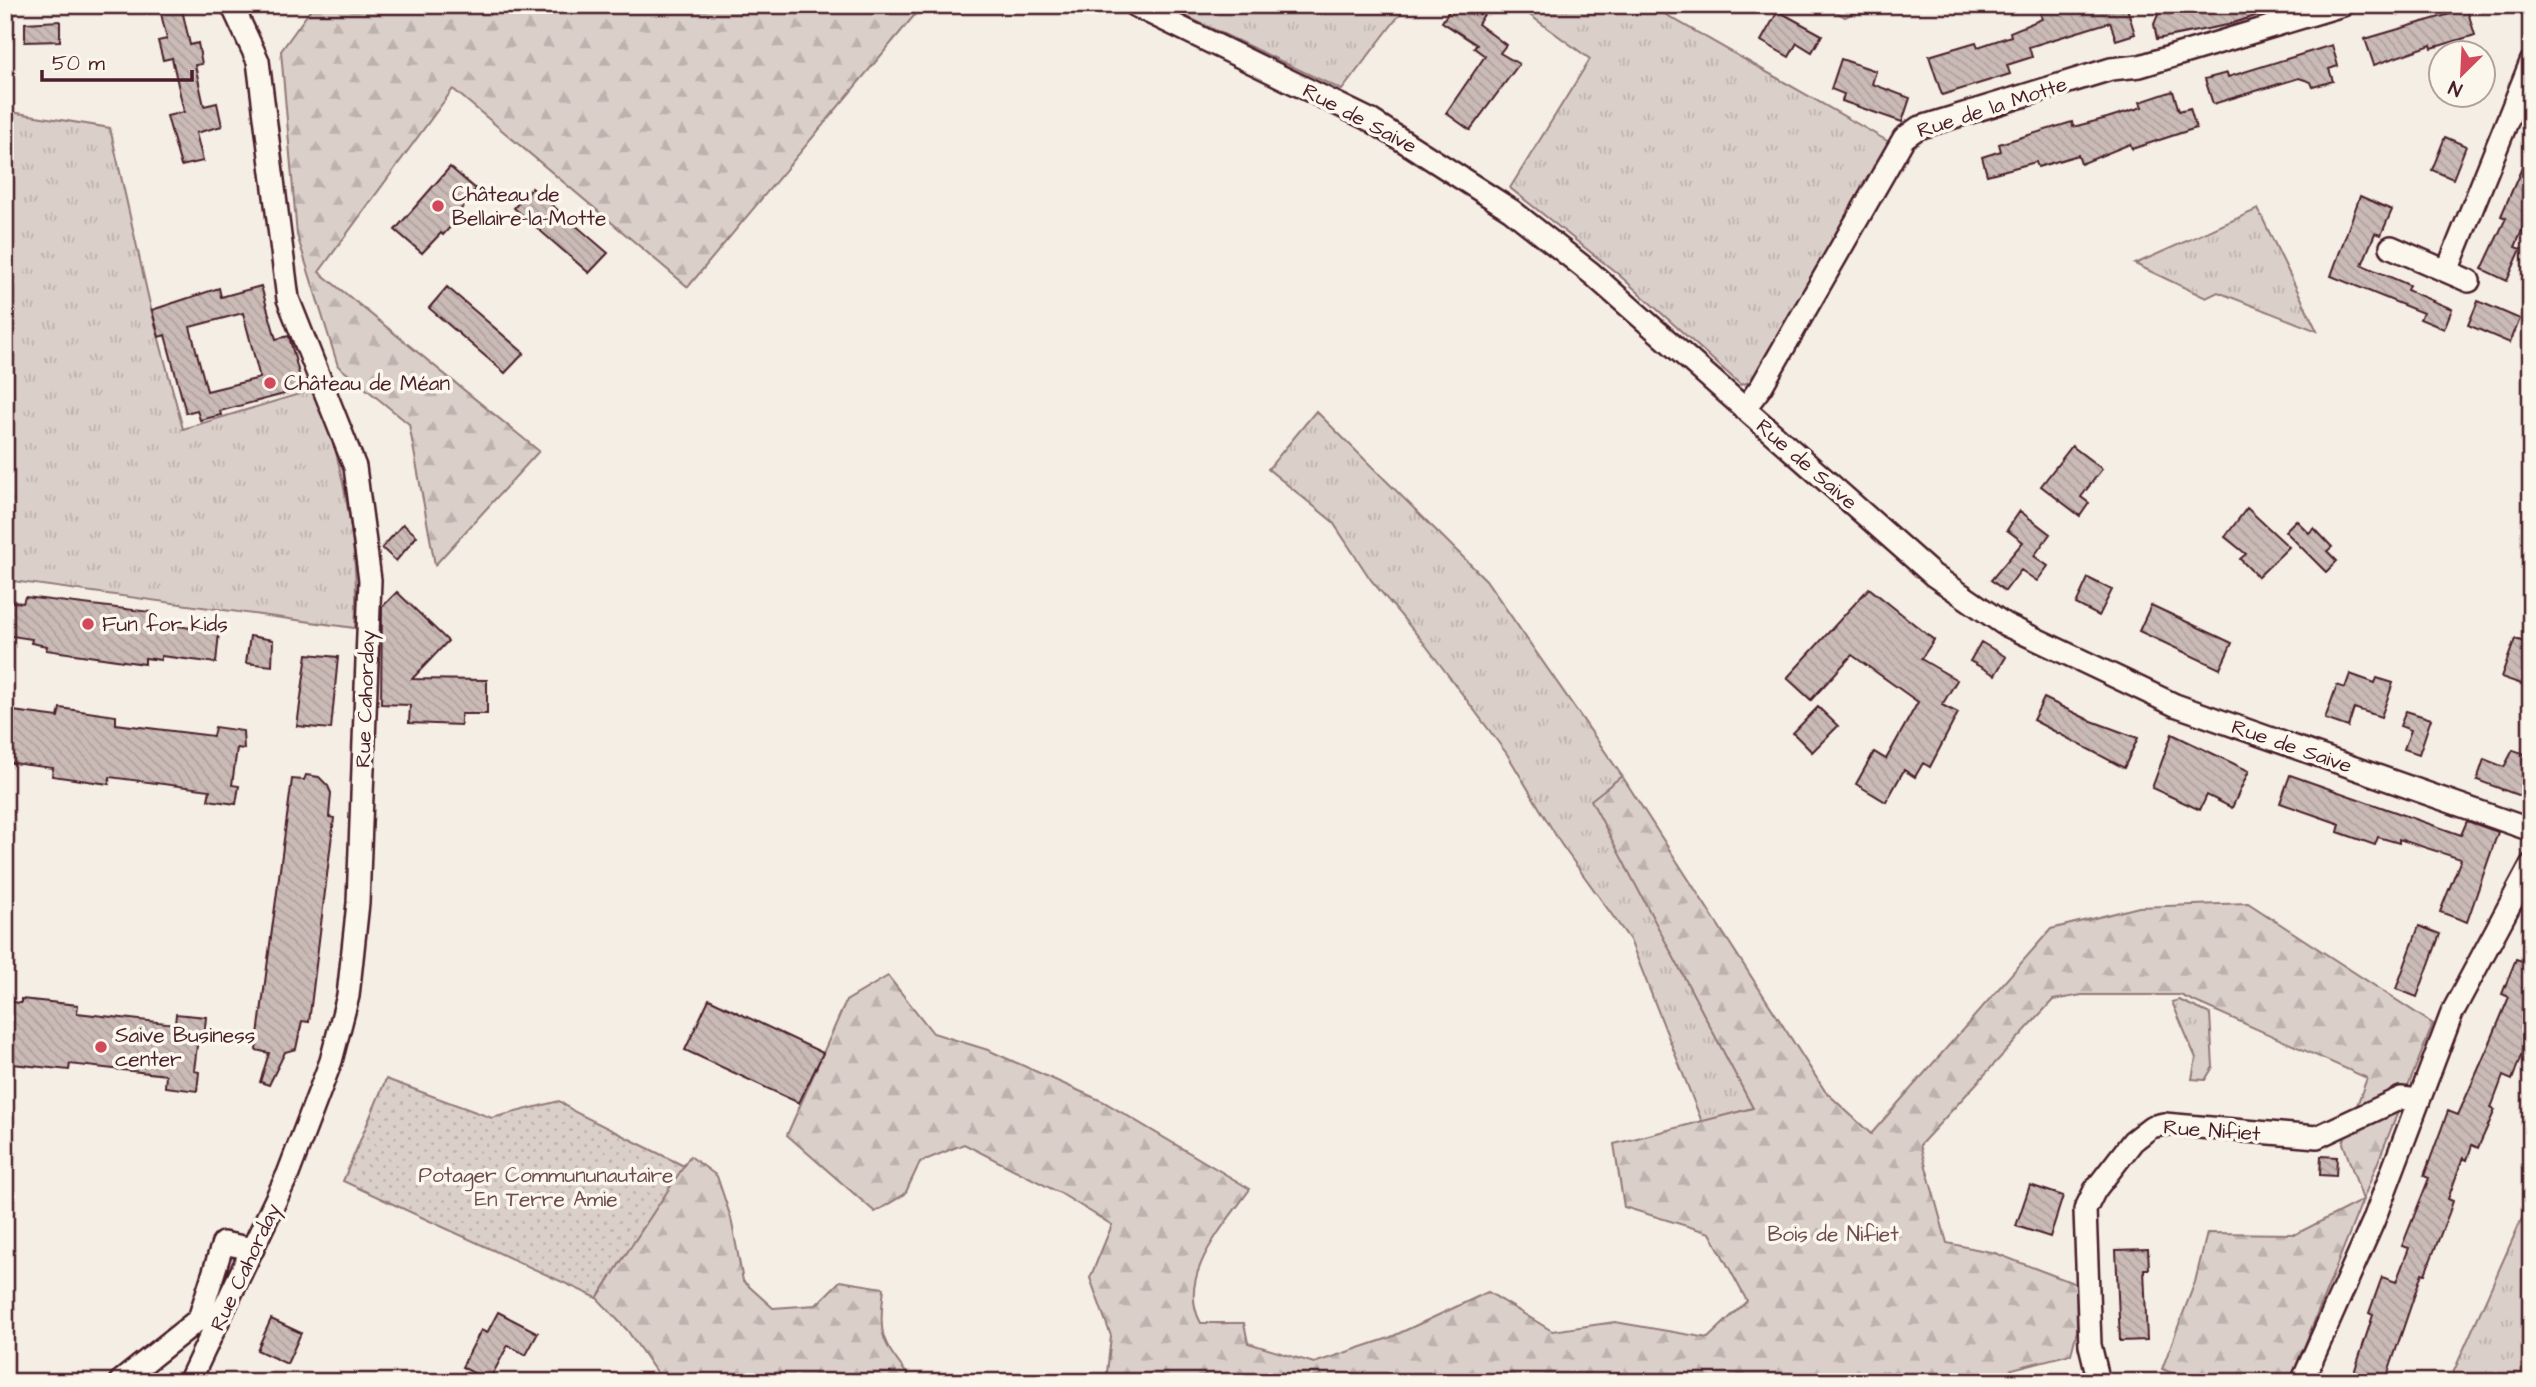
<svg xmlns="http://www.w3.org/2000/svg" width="2536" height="1387" viewBox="0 0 2536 1387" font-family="'Architects Daughter',sans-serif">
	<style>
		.grass { fill: url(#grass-tufts); stroke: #92787a; stroke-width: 2 }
		.forest { fill: url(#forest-firs); stroke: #92787a; stroke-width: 2 }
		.garden { fill: url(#garden-dots); stroke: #92787a; stroke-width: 2 }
		.building { fill: url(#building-back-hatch); stroke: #4a1f2b; stroke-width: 2; fill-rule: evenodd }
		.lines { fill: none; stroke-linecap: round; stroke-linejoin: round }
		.street-casing { stroke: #4a1f2b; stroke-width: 26 }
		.street { stroke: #fbf7ec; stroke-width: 21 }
		.poi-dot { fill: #d1495b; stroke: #fbf7ec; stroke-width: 2.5 }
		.labels { text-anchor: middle; stroke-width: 7; stroke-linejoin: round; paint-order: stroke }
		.street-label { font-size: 21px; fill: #4a1f2b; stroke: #fbf7ec }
		.poi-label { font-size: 21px; fill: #4a1f2b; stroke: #fbf7ec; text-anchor: start }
		.park-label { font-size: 21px; fill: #6e4b52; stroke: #fbf7ec }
	</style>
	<defs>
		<pattern id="grass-tufts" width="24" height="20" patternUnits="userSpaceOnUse" patternTransform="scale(1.75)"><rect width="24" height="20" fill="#dbd0c9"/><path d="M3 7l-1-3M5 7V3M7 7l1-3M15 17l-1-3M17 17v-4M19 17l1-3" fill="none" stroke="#bdb2ad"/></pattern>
		<pattern id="forest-firs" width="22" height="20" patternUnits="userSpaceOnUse" patternTransform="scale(1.75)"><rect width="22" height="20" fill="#dbd0c9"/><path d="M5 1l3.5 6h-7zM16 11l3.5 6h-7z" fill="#bdb2ad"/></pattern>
		<pattern id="garden-dots" width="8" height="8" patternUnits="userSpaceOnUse" patternTransform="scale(1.75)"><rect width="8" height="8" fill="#dbd0c9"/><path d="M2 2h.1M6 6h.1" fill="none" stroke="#bdb2ad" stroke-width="1.8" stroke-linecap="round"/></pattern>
		<pattern id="building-back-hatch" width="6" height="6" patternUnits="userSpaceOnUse" patternTransform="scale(1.75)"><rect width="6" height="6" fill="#cabbb6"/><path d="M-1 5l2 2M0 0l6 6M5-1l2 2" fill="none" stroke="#afa09d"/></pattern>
	</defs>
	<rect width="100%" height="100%" fill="#f4eee4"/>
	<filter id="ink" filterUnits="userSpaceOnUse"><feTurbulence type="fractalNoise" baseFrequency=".0143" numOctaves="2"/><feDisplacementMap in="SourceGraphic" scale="14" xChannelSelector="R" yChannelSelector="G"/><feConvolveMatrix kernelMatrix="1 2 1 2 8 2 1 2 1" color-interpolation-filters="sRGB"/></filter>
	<g filter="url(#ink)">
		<path class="grass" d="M1162,5H1407L1342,90Z
			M1516,5H1649L1891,143L1752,381L1741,385L1618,274L1510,188L1590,59Z
			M1825,5H1870L1845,17Z
			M5,111L110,128L151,309L183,429L319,388C341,466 361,546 355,628L5,580Z
			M2258,209L2317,331L2218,292L2206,298L2135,264Z
			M1316,411L1486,580L1622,776L1592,800L1753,1108L1702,1122L1630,940L1561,844L1507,754L1424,643L1371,580L1332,521L1268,469Z
			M2179,1000L2210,1014L2213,1067L2205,1080L2192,1079L2196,1058L2172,1002Z
			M2531,1198V1382H2449Z"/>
		<path class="forest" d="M314,5H923L688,287L453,89L319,272L539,451L435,565L409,424L338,366L297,235L281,51Z
			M1622,776L1825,1091L1871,1134L2051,929L2139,907L2248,903L2433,1024L2290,1382H2193L2162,1369L2195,1282L2207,1233L2296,1234L2363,1200L2343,1143L2367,1078L2180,995H2082L2053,1000L1920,1145L1947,1243L1995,1253L2076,1284L2077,1331L2071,1354L2012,1369L2009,1382H1106L1111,1336L1090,1278L1112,1225L1060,1193L964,1144L920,1162L905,1194L875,1212L787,1135L846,1001L888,976L933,1033L988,1050L1104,1102L1250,1189C1225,1225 1175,1277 1201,1323H1244L1248,1343L1314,1363L1389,1338L1488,1292L1552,1331L1615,1322L1708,1338L1747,1301L1710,1233L1624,1207L1614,1144L1753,1108L1591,800Z
			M690,1156L717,1176L731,1218L743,1281L773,1308L816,1305L840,1281L884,1288C878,1341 882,1340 913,1382H663L627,1330L597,1298Z"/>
		<path class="garden" d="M386,1079L492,1118L559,1101L575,1112L684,1166L597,1298L343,1181Z"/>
		<path class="building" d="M159,5H181L190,45L198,43L202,64L195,65L204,106L217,103L222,126L196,133L203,161L181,166L167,116L184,112L172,58L163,60L158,41L167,39Z
			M1453,5H1490L1478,24L1506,45L1500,53L1519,64L1470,130L1446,113L1485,56L1474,48L1477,45L1442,22Z
			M2065,5H2076L2078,12L2097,5H2126L2135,34L2116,40L2110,22L2029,47L2032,57L2007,65L2010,74L1942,95L1929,56L1976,42L1978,47L2011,36L2010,32L2042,19L2040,13Z
			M2181,5H2273L2274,10L2227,25L2157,39L2154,24L2159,12Z
			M2467,9L2475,35L2432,48L2431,45L2374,65L2365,39Z
			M1778,11L1822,35L1812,52L1797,43L1789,57L1761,41Z
			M60,21V41L25,42V23Z
			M2332,45L2338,66L2329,69L2333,81L2313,87L2311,82L2299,78L2213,104L2205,79L2227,73L2228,77Z
			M1841,59L1876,71L1872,84L1910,98L1902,122L1842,101L1844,94L1831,89Z
			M2173,91L2179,111L2190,108L2196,128L2132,149L2130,144L2081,164L2078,155L2038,167L2036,162L1987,175L1982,157L2001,151L1999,144L2072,122L2073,127L2107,118L2142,107L2140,102Z
			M2445,137L2466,146L2453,179L2432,170Z
			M2531,147V210L2515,247L2521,249L2507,281L2482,269L2506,218L2501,216Z
			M450,167L476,189L459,212L462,214L443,235L441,233L422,253L395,230Z
			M532,188L608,253L589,273L514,208Z
			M2360,196L2392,210L2381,235L2375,233L2362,265L2409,285L2407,290L2452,309L2444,329L2420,319L2423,313L2331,276Z
			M261,286L276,339L289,336L303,389L220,411L221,415L200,420L197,410L186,413L165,335L159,337L152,310L219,288L221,297ZM243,313L260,378L207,391L190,327Z
			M447,287L524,353L505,373L429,308Z
			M2478,301L2520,319L2510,343L2468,325Z
			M2072,446L2102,469L2081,497L2089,503L2080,516L2041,486Z
			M2247,508L2289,547L2258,577L2240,559L2246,554L2225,537Z
			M2020,511L2050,534L2034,556L2048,566L2037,581L2021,570L2005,591L1991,580L2023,542L2007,530Z
			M2296,520L2309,533L2314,528L2332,547L2327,551L2337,561L2326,572L2285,531Z
			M403,524L417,536L396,561L382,548Z
			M2088,578L2112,590L2099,616L2076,604Z
			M1869,588L1934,640L1921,659L1957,680L1942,705L1958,713L1930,767L1923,763L1915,777L1904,770L1886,802L1856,784L1874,752L1886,759L1918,702L1852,655L1811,700L1787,678Z
			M397,592L448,641L412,679L487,680V714H461V725L409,723L410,705L381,704L382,607Z
			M25,597L151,612L149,622L219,632L216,663L161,656V660L145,658V664L46,650L47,646L31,643L32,639L5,635V601L23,603Z
			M2151,605L2232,643L2220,669L2139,631Z
			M250,636L273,640L272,666L246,663Z
			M2515,639L2531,644V676L2527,686L2501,677Z
			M1981,642L2006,657L1995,675L1970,661Z
			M307,654L338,657L331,729L297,726Z
			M2350,674L2375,683L2377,678L2393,683L2381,717L2354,708L2348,727L2325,719L2337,685L2345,688Z
			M2044,698L2089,720L2138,738L2124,768L2033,720Z
			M1818,707L1838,726L1812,752L1793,733Z
			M60,708L116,716V724L213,736L215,727L243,731L244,749L237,748L232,785L239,786L236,804L208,800L210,790L110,777L109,784L52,776L53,768L5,762V710L58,717Z
			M2406,711L2431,719L2419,754L2404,749L2411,730L2400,726Z
			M2172,734L2249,771L2232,808L2207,795L2200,810L2152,788Z
			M2513,750L2531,756V800L2477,780L2484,759L2504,767Z
			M306,775L319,777L328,786L331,793L329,817L334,818L309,1022L302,1021L296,1049L285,1052L269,1085L260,1082L269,1053L256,1050L292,779L304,780Z
			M2290,775L2461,835L2467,821L2498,832L2467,922L2440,912L2461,859L2399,839V843L2378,837L2375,845L2338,832L2340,824L2280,803Z
			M2419,926L2440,934L2417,997L2396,989Z
			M2516,959L2531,964V1047L2525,1045L2512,1080L2503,1076L2491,1108L2495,1110L2478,1148L2472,1145L2467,1160L2463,1158L2448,1199L2453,1201L2449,1213L2425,1274L2422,1273L2385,1382H2351L2373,1315L2369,1313L2382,1277L2396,1282L2409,1248L2402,1246L2429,1178L2424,1176L2448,1111L2458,1115L2489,1045L2509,997L2502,994Z
			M21,999L78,1005L77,1013L175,1024L176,1014L206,1017L204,1038L198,1037L194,1071L199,1072L197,1091L165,1087L166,1075L70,1064L69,1070L13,1064V1057L5,1056V1001L21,1003Z
			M709,999L823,1053L799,1103L685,1050Z
			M2321,1156L2337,1157L2336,1176L2320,1175Z
			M2030,1185L2063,1196L2050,1237L2016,1226Z
			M2148,1249L2149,1269H2144L2147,1340L2120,1341L2116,1250Z
			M498,1312L538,1333L526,1355L508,1345L489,1381L462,1367L481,1330L487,1333Z
			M271,1319L301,1333L287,1364L257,1350Z"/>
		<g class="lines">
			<defs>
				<path id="street" d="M1134,5L1372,121L1511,210L1591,273L1933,575L2004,624L2175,705L2531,830
					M2391,247L2469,281
					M2447,271L2531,62
					M1744,409L1761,387L1904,138L1918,128L2111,69L2140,66L2343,5
					M120,1382L199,1319L223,1243L253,1249
					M189,1382L288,1174L331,1061L348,996L358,903L370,580L355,467L288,299L258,61L232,5
					M2099,1382L2090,1345L2085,1210L2095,1190L2133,1141L2151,1127L2164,1124L2317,1137L2401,1098L2419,1100
					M2302,1382L2373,1222L2452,1013L2531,865"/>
			</defs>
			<use href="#street" class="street-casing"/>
			<use href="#street" class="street"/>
		</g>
	</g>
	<g class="poi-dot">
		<circle cx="438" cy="206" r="7"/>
		<circle cx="270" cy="383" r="7"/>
		<circle cx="88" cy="624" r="7"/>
		<circle cx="101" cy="1047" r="7"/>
	</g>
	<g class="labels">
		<g class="street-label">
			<text transform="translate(1992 107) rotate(-18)" y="7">Rue de la Motte</text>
			<text transform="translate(1360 118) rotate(28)" y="7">Rue de Saive</text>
			<text transform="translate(1807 464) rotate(41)" y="7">Rue de Saive</text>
			<text transform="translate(365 699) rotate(-88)" y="7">Rue Cahorday</text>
			<text transform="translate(2292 746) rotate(19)" y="7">Rue de Saive</text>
			<text transform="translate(2212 1130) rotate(4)" y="7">Rue Nifiet</text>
			<text transform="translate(245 1267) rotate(-65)" y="7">Rue Cahorday</text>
		</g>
		<g class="poi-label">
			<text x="452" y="201">Château de<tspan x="452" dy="24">Bellaire-la-Motte</tspan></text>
			<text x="284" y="390">Château de Méan</text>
			<text x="102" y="631">Fun for kids</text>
			<text x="115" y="1042">Saive Business<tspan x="115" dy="24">center</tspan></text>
		</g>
		<g class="park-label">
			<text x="546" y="1182">Potager Commununautaire<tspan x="546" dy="24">En Terre Amie</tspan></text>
			<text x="1833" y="1241">Bois de Nifiet</text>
		</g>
	</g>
	<rect width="2536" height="1387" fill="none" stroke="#fbf7ec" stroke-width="28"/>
	<rect x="14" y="14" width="2508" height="1359" fill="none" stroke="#4a1f2b" stroke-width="2.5" filter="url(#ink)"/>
	<g transform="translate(2462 74) rotate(204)"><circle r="33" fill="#fbf7ec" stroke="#b4a19f" stroke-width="2"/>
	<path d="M0-5L12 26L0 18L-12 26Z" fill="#d1495b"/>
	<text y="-10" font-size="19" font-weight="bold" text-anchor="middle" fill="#4a1f2b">N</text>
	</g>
	<path d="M42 70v10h150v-10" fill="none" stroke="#4a1f2b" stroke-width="3.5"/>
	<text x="52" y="70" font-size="21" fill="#4a1f2b" stroke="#fbf7ec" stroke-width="5" paint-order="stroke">50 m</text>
</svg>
